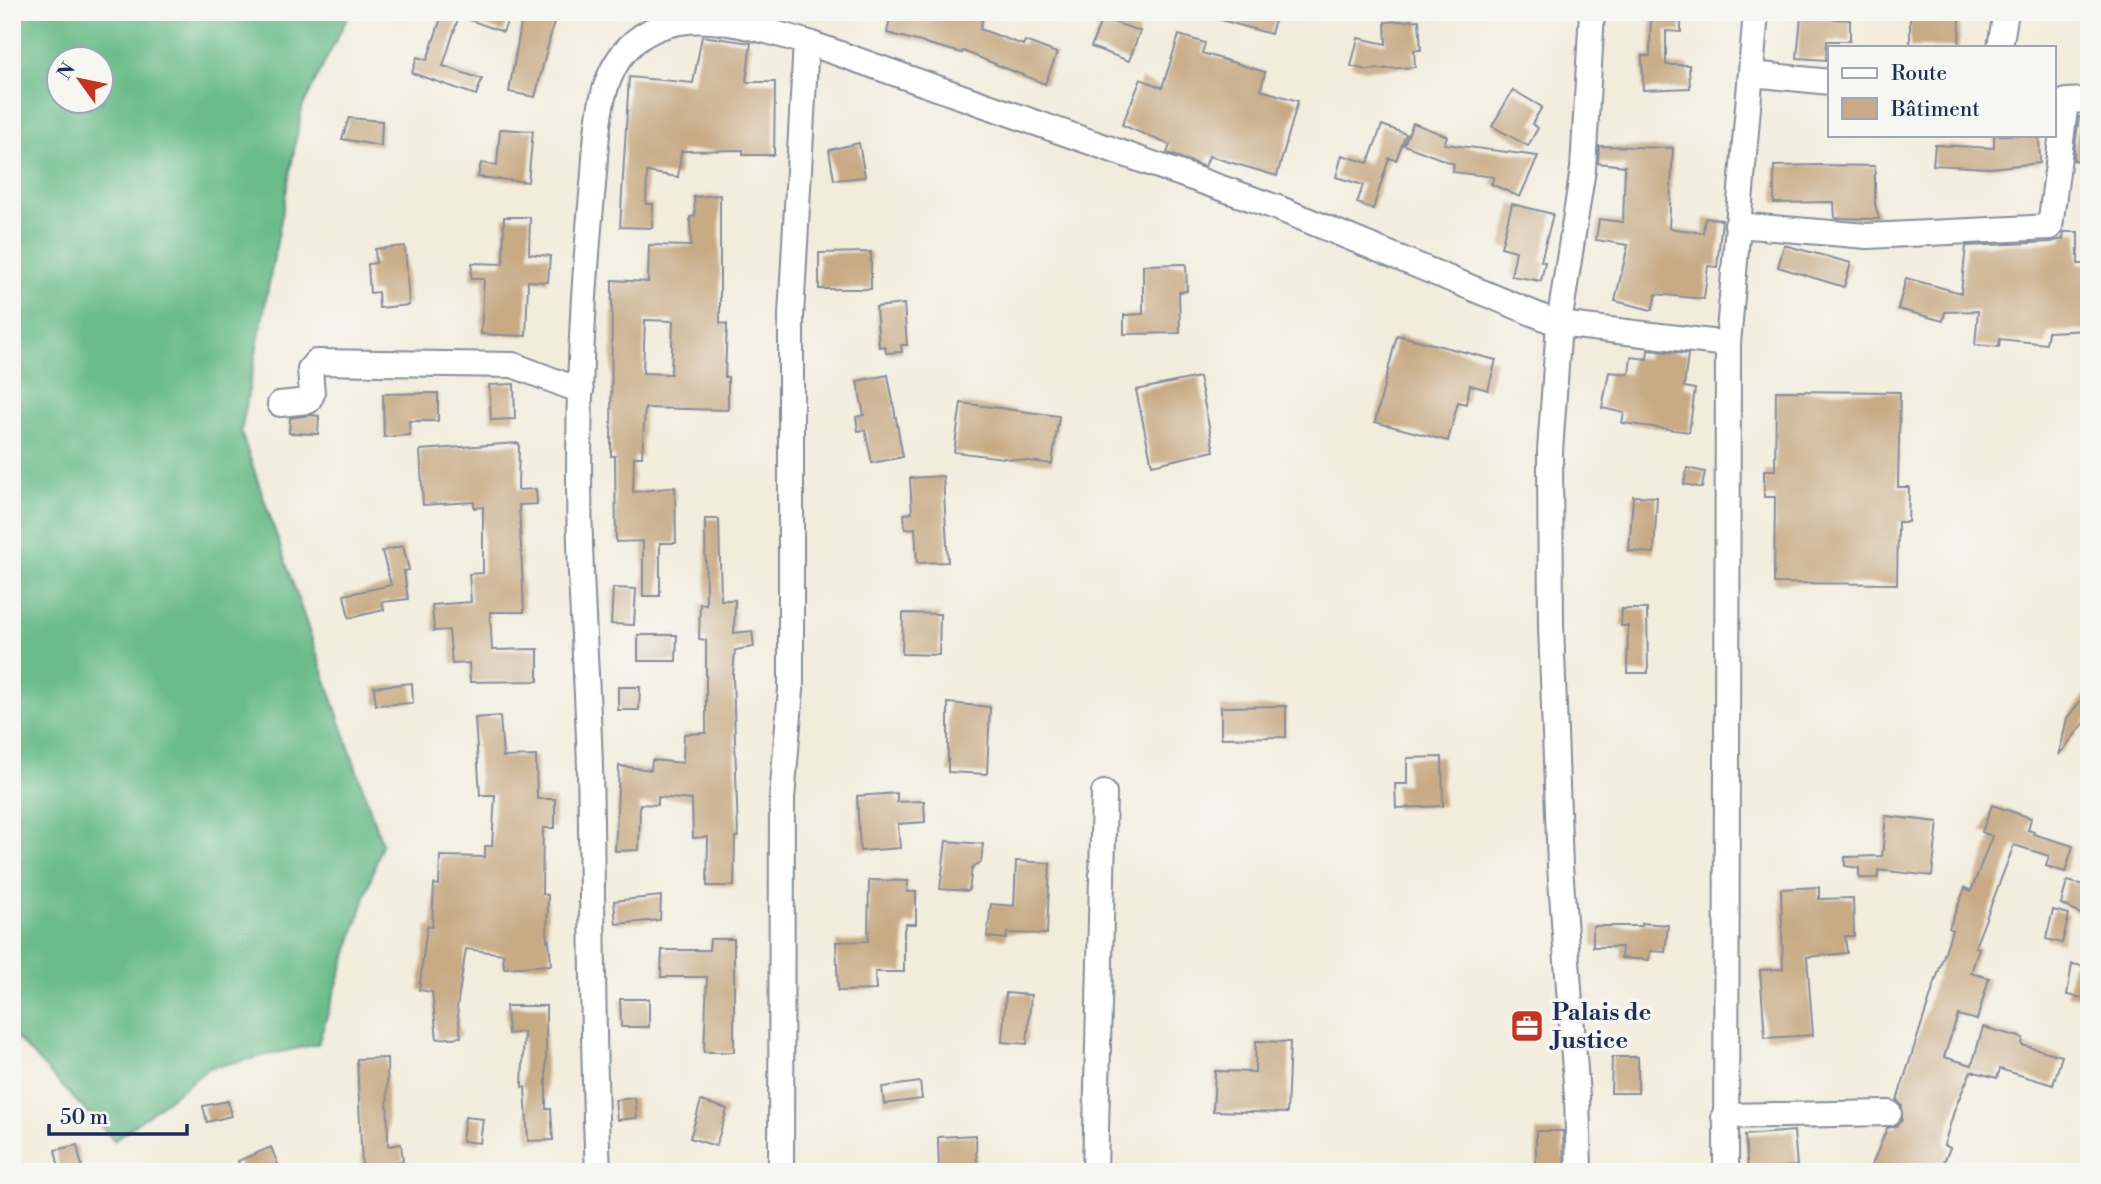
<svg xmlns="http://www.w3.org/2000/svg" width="2101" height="1184" viewBox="0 0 2101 1184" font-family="'Libre Bodoni',serif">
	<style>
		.forest { fill: #6abc89; stroke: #427674; stroke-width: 2; fill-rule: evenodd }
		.building { fill: #c8aa84; fill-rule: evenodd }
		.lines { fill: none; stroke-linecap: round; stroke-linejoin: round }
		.minor-casing { stroke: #868e9c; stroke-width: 28 }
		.minor { stroke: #fff; stroke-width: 24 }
		.labels { text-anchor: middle; stroke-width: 7; stroke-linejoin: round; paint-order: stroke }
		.poi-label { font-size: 24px; font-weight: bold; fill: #1b2f5e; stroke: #f6f6f2; text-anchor: start }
	</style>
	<rect width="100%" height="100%" fill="#f6f6f2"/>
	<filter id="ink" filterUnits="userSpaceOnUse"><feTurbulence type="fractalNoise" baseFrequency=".0143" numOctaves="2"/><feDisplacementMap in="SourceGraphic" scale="14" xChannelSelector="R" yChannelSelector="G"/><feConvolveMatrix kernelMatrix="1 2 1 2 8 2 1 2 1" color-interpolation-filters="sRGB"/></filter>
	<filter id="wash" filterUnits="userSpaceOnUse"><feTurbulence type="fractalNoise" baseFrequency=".00686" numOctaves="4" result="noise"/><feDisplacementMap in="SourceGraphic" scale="28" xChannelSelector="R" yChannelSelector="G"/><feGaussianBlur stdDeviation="1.57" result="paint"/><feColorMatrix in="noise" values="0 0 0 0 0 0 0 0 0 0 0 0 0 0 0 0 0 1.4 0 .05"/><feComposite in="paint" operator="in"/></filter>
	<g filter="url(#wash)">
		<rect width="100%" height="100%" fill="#f2ecdb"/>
		<path class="forest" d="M12,12H350L302,108L241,432L382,844L318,1044L209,1068L114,1141L12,1033ZM60,60H102V102H60Z"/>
		<g id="blocks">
			<path class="building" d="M443,12H511L503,32L459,16L443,66L482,79L476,95L412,73L417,57L427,60Z
				M523,12L555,18L535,97L509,92Z
				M891,12H984L980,29L1023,45L1025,41L1057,53L1045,84L963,51L962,53L887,33Z
				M1210,12H1277L1271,34L1210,17Z
				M1651,12H1681V32L1666,31V65H1689L1690,88L1643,90L1642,56H1650Z
				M1910,15H1960L1959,47H1910Z
				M1801,16L1850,20V41H1827L1826,60L1797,58Z
				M1102,18L1140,31L1129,61L1091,47Z
				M1419,20L1421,50H1414L1415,67L1366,70L1351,66L1358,38L1386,44L1385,22Z
				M1179,35L1205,43L1202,53L1265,72L1261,90L1298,101L1277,176L1209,156L1205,167L1167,153L1170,145L1122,125L1141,79L1162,88Z
				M702,36L751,43L746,82H775L774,155H743V150L681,151L678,177L647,172L646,204H653L652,228L620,227L629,77L693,83Z
				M1513,90L1542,107L1532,124L1538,128L1528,146L1492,126Z
				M2079,117H2089V161L2073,160Z
				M349,118L382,121L381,146L342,139Z
				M1413,123L1447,136L1444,144L1538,156L1520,197L1491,184L1494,177L1453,172L1454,164L1404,145Z
				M1382,125L1406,134L1396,160L1389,158L1373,209L1357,203L1363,185L1336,177L1342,155L1368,163Z
				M500,129L533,131L528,182L478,177L481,163L497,165Z
				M1994,135H2039L2040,163L1989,168L1933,165L1935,145L1994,148Z
				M859,143L865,177L834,180L829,150Z
				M1599,146L1673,148L1669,228L1703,233L1705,218L1722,220L1717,267L1708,266L1704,299L1656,294L1652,310L1615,301L1628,245L1596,240L1599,219L1623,222L1625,166L1598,163Z
				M1819,165L1875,166V204L1879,219L1835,218L1834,202L1774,203V166Z
				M720,195V323L727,324L725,377H728V410L645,408L642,457H634L633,492L675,487L676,543H660V596H643V541L616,542L615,456H611L612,280L648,282L649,245L691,246L690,217L695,216L694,197ZM645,320L673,321L671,374L643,373Z
				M1512,204L1553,214L1541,261L1545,262L1541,281L1511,276L1516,251L1501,247Z
				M504,217H530L529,254L550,256L548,282L528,281L526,336L481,334L484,279H471L472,263L503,264Z
				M2064,232H2078V264H2089V330L2048,332L2046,344L2000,339L1999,347L1975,345L1978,311L1945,312L1943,321L1898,309L1906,278L1961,293L1966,246L2051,242L2063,239Z
				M1784,245L1851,263L1844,287L1778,267Z
				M405,246L409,305L379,308L378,292L370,293L368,264L376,263L375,249Z
				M871,252V289H819V253Z
				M1186,264L1187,291L1179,292L1180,333L1124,334V315L1143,314V265Z
				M904,304L907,345H901L902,352L886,353L885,346L879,347L876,307Z
				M1397,335L1496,360L1488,390L1470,385L1466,404L1458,402L1448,441L1375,422Z
				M1648,350L1688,354L1684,387L1695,389L1689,432L1622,423L1624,413L1602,408L1609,372L1629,374L1631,357L1647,359Z
				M888,375L903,457L872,463L865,430L858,431L856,417L864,415L857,381Z
				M1199,377L1214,451L1152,465L1136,390Z
				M514,384L515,419L491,420L489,385Z
				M1776,391L1900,392L1898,487H1909L1908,522H1898L1897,584L1774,583L1775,497H1764V470H1775Z
				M438,393V421H409L410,435L384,437L383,394Z
				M961,403L1059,416L1052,464L954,452Z
				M311,415L319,416L318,434L289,433L290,418Z
				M519,443L518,490L536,489L537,504L519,505L524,612H490L492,650L538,649V681L470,682L469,663L452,664L449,630L434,631L432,605L471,602L469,574L483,573V507L474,508V502L423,505L420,450Z
				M1687,468L1705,472L1702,488L1684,484Z
				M943,476L948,562L917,563L915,528L905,529L904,514L912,513L910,478Z
				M1633,496L1657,497L1654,553L1629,551Z
				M705,519H719L721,600H735L734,633L752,631L754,647L735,650L733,675L738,837H735L734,886H707L708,837L693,838L692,800L658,797V805L640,804L639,850L615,851L619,766L651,770L652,760L683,763L684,734L706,733V640L699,639L700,604H706Z
				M403,546L409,570L404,571L408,599L382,602L384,610L349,618L344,595L391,585L382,551Z
				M613,588L636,589L634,625L611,624Z
				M1622,609H1647L1648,673H1627L1628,626H1621Z
				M903,613L940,614L939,655L902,654Z
				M638,635H677L676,661H638Z
				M412,683L413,703L376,705L374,687Z
				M618,687H640L639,710H618Z
				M2089,690V717L2059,755L2067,718Z
				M948,703L990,707L987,774L948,772Z
				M1286,706V737L1221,738V707Z
				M500,716L503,757L536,756L537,799H555V828H543L542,894L548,895L547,941L549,940L551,965L504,968L503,954L466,949L457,1007L461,1037L437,1039L432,992L419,990L427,926L432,927L434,884L439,885L440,856L485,857V846H492L495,795H480L475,718Z
				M1442,757L1443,806L1396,808L1395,784H1407V758Z
				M897,793V802L924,801L925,822L898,824L900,848L860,851L857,796Z
				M1992,805L2031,818L2028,830L2034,832L2033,834L2073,846L2065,872L2046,866L2049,856L2014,845L1975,947L1979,948L1971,973L1989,978L1977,1020L1958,1015L1944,1057L1972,1065L1983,1027L2023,1038L2022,1045L2062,1056L2053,1085L2000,1069L1997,1078L1971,1071L1955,1108L1944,1145L1950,1148L1940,1172H1869L1887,1128L1896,1126L1902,1120V1106L1897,1100L1952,930L1949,928L1965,888L1971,891L1992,836L1982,832Z
				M1886,816L1938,822L1932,876L1878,870V878H1859V868L1845,866V857L1882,856Z
				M946,841L983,844L981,862L972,868L969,891L940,889Z
				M1016,861L1050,863L1047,934L1007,933L1006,939L987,937L991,904L1014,906Z
				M869,880L908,881L907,892H916V924H906L904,930V972H875L876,990L838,991L836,942L868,941Z
				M2067,881L2089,886V908L2084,916L2061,904Z
				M1819,887V899L1853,898L1854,936H1845L1847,953L1807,957L1813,1035L1765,1038L1760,970L1783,969L1781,889Z
				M661,896L660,920L616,924L614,901Z
				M2053,910L2069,914L2062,943L2046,939Z
				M1642,923L1668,925L1665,952L1650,951L1649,960L1621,958L1622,947H1593V926H1641Z
				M710,939H734V1052H704L707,977H661L662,950H709Z
				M2072,964L2089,967V999L2067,995Z
				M1006,993L1031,995L1027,1044L1002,1042Z
				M620,999H649V1027H621Z
				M506,1006H546V1109H551L553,1140L528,1141L525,1087H522L524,1032L508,1034Z
				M1256,1041L1290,1042L1287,1113L1213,1111L1215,1071L1255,1072Z
				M1612,1057H1638V1093H1611Z
				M387,1058L388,1146L401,1144L403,1161L362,1166L357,1059Z
				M920,1082L922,1099L884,1104L882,1087Z
				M635,1098L637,1118L617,1120L615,1100Z
				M228,1101L231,1116L207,1122L203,1106Z
				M701,1101L727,1109L716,1146L690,1138Z
				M465,1117L483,1119L480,1143L462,1141Z
				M1536,1131H1563L1564,1172H1536Z
				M1794,1131L1797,1166L1748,1171L1745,1135Z
				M976,1135L977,1172H939L938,1137Z
				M77,1145L83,1172H60L55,1150Z
				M271,1147L281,1172H242L238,1161Z"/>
		</g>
	</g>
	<g filter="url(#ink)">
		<use href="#blocks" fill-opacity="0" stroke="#868e9c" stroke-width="2"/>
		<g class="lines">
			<defs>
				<path id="minor" d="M2000,47L2006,12
					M1752,74L1830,82
					M1737,225L1867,236L2050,227L2066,101L2089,100
					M1728,344L1756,12
					M280,404L308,401L312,394L310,369L316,362L513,365L581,391
					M1724,1116L1889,1113
					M598,1172C592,1037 593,902 590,768C588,693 582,618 580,543C577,424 581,303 593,185C597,141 595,81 629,47C675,0 752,27 806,42L1278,208L1559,324L1728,344L1726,1172
					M781,1172L782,799L791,689V316L806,42
					M1095,1172L1104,793
					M1579,1172L1577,1097L1560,866L1551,626L1550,451L1559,324L1583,169L1592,12"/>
			</defs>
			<use href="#minor" class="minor-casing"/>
			<use href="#minor" class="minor"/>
		</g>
	</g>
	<defs>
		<symbol id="office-square" viewBox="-11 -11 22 22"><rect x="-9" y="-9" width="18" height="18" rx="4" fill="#c8321e" stroke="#f6f6f2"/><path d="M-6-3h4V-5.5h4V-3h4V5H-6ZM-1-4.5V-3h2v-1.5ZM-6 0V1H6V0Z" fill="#fff"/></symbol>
	</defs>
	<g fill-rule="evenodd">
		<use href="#office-square" x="1508" y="1007" width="38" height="38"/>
	</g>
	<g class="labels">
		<g class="poi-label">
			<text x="1552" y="1020">Palais de<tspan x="1552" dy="28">Justice</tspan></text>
		</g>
	</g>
	<rect width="2101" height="1184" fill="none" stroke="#f6f6f2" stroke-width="42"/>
	<rect x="1828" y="46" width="228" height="91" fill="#f6f6f2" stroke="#9ea6b7" stroke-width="2"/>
	<rect x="1842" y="68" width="35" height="10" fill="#ffffff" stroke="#9ea6b7" stroke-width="2"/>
	<text x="1891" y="80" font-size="21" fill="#1b2f5e">Route</text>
	<rect x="1842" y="98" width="35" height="21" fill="#c8aa84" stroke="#9ea6b7" stroke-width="2"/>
	<text x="1891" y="116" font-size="21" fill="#1b2f5e">Bâtiment</text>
	<g transform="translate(80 80) rotate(303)"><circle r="33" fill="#f6f6f2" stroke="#9ea6b7" stroke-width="2"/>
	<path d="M0-5L12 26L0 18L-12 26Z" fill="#c8321e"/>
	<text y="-10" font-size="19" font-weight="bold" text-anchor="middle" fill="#1b2f5e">N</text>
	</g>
	<path d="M49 1124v10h138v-10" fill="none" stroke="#1b2f5e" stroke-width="3.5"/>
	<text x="60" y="1124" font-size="21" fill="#1b2f5e" stroke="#f6f6f2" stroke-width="5" paint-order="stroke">50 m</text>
</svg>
